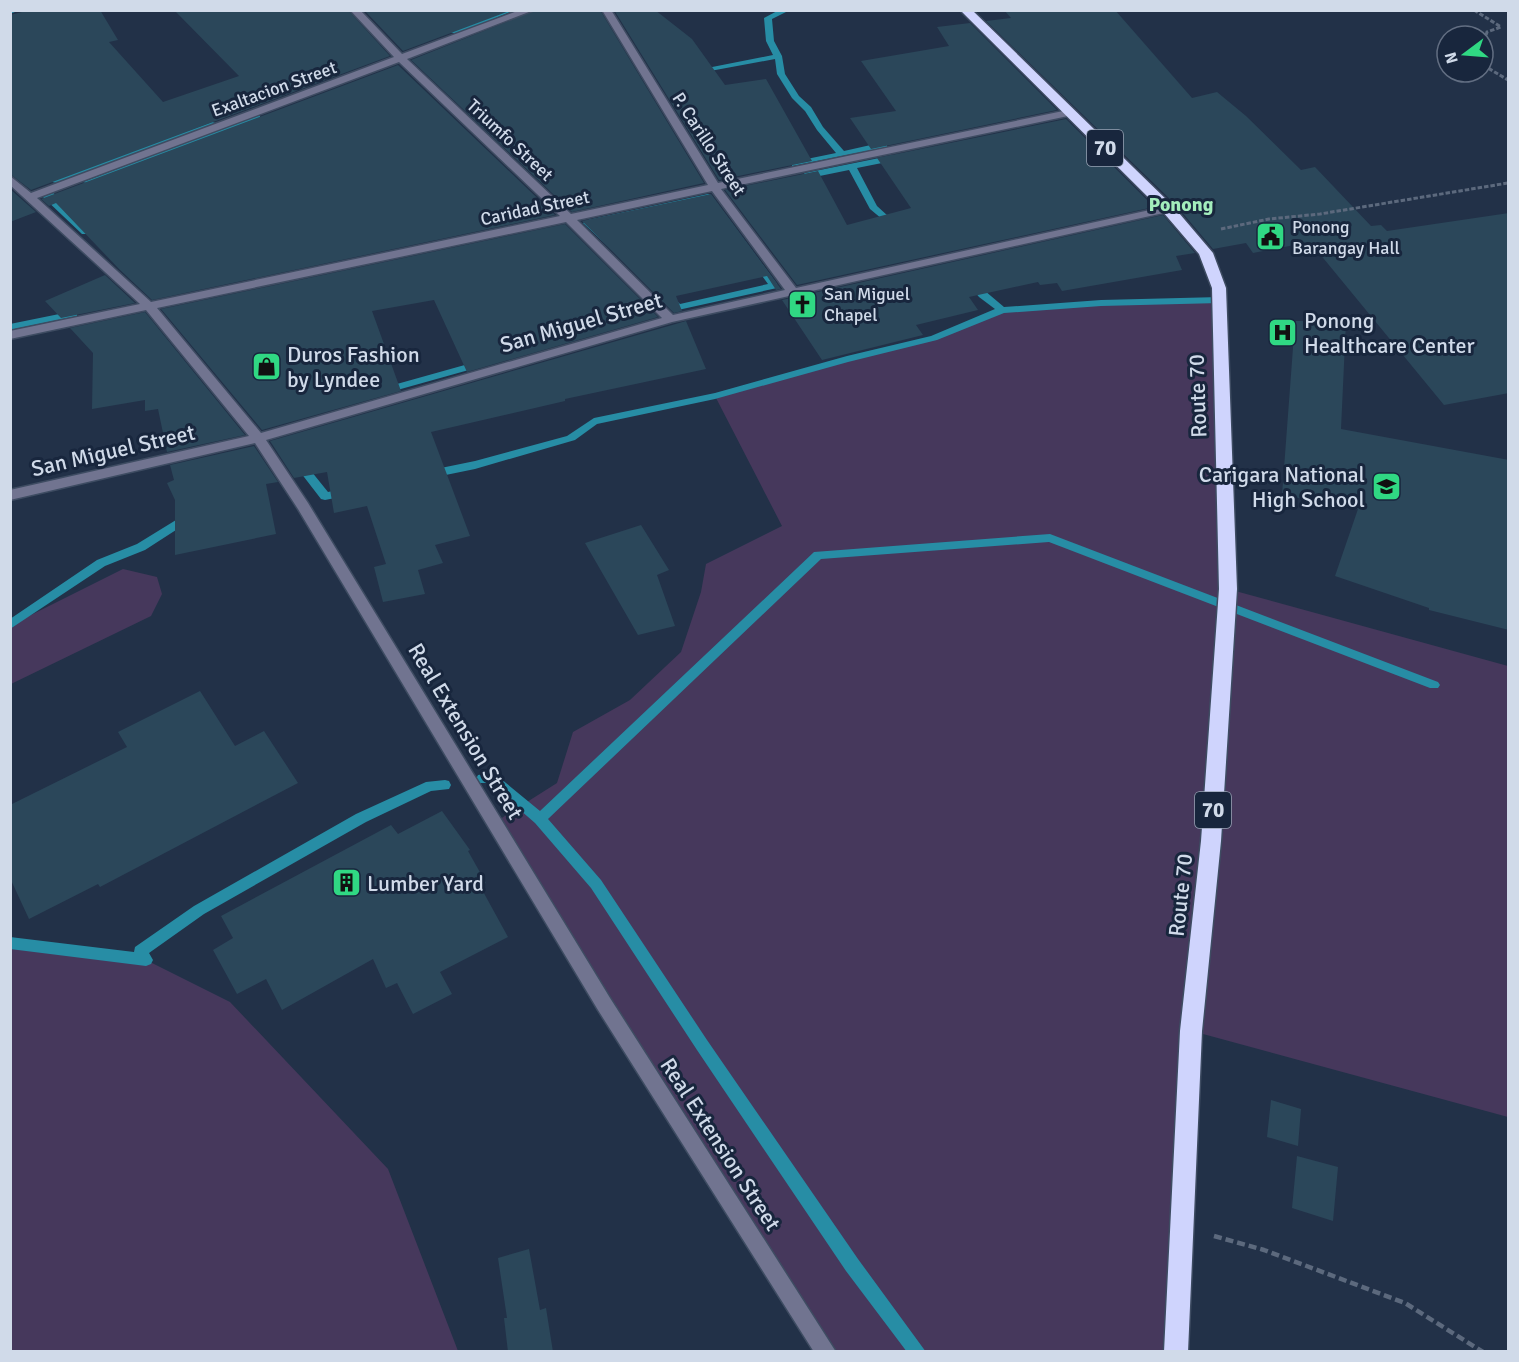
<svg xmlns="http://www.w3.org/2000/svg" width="1519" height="1362" viewBox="0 0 1519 1362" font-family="Signika,sans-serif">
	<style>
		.green { fill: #46385c }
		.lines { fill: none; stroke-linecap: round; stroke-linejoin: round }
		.stream { fill: #278da5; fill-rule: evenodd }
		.building { fill: #2b475a }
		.minor-casing { stroke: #3e4c62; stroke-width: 3 }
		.highway-casing { stroke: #3e4c62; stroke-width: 3 }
		.path-far1 { stroke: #5c697d; stroke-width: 3; stroke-dasharray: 4.5 2; stroke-linecap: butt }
		.path { stroke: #5c697d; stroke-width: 4.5; stroke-dasharray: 8 4; stroke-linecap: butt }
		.minor { fill: #717490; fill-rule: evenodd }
		.highway { fill: #cfd4fd; fill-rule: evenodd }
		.labels { text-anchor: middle; stroke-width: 6; stroke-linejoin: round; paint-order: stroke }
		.far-street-label { font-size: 18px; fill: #d0dae9; stroke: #18263d }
		.far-poi-label { font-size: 18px; fill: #d0dae9; stroke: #18263d; text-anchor: start }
		.far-neighbourhood-label { font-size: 20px; font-weight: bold; fill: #a3edbc; stroke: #18263d }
		.shield { fill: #18263d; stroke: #99a4b5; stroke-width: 1.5 }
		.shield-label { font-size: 21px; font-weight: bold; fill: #d0dae9 }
		.poi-label { font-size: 22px; fill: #d0dae9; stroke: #18263d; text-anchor: start }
		.street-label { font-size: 22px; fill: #d0dae9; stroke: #18263d }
	</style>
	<rect width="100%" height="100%" fill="#223148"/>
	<path class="green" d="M1220,300L1228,589L1508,666V1117L1192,1031L1176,1351H826L494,823L557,783L573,732L630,700L681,652L701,592L706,564L782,526L715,396L847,359L933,338L1002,310L1101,303Z
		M123,569L157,577L162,594L151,616L11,684V625Z
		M10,943L146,960L230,1002L388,1169L458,1351H11Z"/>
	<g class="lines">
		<path class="stream" d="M10,10H20L10,14Z
			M504,10H515L457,34L450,32Z
			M779,10H790L772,19L774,41L782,56L785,74L799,96L811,107L823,127L844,151L884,142L887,143V147L792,166V162L836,153L817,130L805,111L792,98L777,74L775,59L694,74L693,72L697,70L773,55L766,41L764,18Z
			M257,115L260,116V120L90,184L83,182Z
			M212,122L219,124L56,183L49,181Z
			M894,155L898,158L897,160L857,168L877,206L899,226L894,229L870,209L849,170L805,179L801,176L805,173Z
			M52,192L56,195L53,198L88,230V234H82L43,197Z
			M708,194L711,195L777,284V288L678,310L675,309L583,223L588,220ZM706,200L768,284L680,304L595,224Z
			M972,280L1004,307L1101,300L1220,297L1225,300L1220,303L1101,306L1004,313L937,340L848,362L715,399L597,424L575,440L475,469L431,478L426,474L431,470L475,461L567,436L594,418L715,393L847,356L931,336L995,309L979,297L969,285L967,283Z
			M74,311L77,312V316L10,330V324Z
			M479,361L483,362V366L383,394L378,391L379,389Z
			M299,460L303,461L328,492L346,488L351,492L350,495L325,500L321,499L294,464Z
			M189,512L194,516L193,519L145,550L105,566L10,629V619L97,560L137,544Z
			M1050,534L1438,682L1440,685L1438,688H1430L1049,542L821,559L548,819L601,880L707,1040L858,1259L926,1352H907L846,1271L697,1050L591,888L535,823L489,783H478L476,779L478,775L491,773L495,774L540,811L814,552Z
			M445,780L449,781L451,785L449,789L431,791L366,822L204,914L149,953L153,960L151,964L146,966L10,949V937L134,952L135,947L194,906L356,814L426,782Z"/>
	</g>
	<path class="building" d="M30,10H100L118,40L109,42L163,102L239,76L174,10H348L390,56L31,190L10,174V15Z
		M364,10H512L403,51Z
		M536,10H600L704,183L572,212L411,60Z
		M614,10H655L692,39L725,85L766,79L812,161L719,180Z
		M1004,10H1115L1192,98L1217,92L1246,116L1301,170L1315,167L1371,226L1381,225L1387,231L1509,213V393L1444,405L1310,242L1253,253L1246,243L1213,249L1175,204L986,21L1011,18Z
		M970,23L1057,110L871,149L850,118L896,111L861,61L949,46L937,27Z
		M398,65L555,215L152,300L119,269L56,203L49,206L41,199Z
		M1066,119L1154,207L797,285L725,190L818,171L847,225L911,208L877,158Z
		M10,189L36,212L10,222Z
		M711,194L781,289L776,290L767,276L676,296L682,311L674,313L582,221Z
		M1163,215L1195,253L1176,256L1182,270L1062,291L1057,283L1040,285L1038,282L969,297L978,310L916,325L923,335L822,360L782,300Z
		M565,224L658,317L467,372L434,300L372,311L401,391L262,430L161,309Z
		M105,275L135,303L61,318L45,301Z
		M145,312L245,435L167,452L158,409L145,411V400L92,409L93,353L70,328Z
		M686,321L706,369L565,399V401L431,432L470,536L435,545L443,563L418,570L425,594L383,602L374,567L386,564L367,506L334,513L327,472L294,478L270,441Z
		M1295,321H1346L1341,429L1509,460V630L1429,610V608L1335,576L1358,509L1282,495Z
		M254,446L278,482L266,484L276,534L175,555V500L167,483L174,480L170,465Z
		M641,525L669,570L657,575L675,626L638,635L585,543Z
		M200,691L235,746L264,731L298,783L100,887L98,884L29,919L10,878V805L127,747L118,732Z
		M442,811L470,850L468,851L486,883L480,886L508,937L440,972L452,994L413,1014L397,983L386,988L373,959L282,1010L266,979L237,994L213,950L233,938L221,916L391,825L398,834Z
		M1271,1100L1301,1109L1298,1146L1267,1137Z
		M1297,1156L1338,1167L1333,1221L1292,1208Z
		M529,1249L540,1310L546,1308L553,1352H508L504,1318H507L498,1258Z"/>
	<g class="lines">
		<defs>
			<path id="minor" d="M350,10H360L402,54L520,10H534L407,59L571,214L708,185L602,10H611L718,183L1068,110L1073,113L1068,116L721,189L796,288L1168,206L1174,209L1168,212L672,322L266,440L308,503L610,998L836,1352H814L598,1010L298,509L255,443L10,500V490L249,436L146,310L10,339V331L140,304L10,185V176L31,193L394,57ZM399,62L560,216L151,302L37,198ZM712,191L785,290L673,315L577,220ZM566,222L662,318L261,433L157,308Z"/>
			<path id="highway" d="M960,10H972L1173,206L1213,253L1226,288L1237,589L1221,841L1202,1031L1188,1352H1164L1180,1031L1201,841L1219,589L1212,288L1199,254L1163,212Z"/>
		</defs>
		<use href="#minor" class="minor-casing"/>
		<use href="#highway" class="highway-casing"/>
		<path class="path-far1" d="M1474,10L1501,27L1487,32L1483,45
			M1483,65L1508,80
			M1221,229L1269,219L1320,214L1508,183"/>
		<path class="path" d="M1214,1236L1264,1250L1405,1303L1483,1352"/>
		<use href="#minor" class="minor"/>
		<use href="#highway" class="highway"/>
	</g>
	<defs>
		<symbol id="civic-square" viewBox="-11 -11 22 22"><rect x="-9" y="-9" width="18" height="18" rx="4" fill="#30d883" stroke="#18263d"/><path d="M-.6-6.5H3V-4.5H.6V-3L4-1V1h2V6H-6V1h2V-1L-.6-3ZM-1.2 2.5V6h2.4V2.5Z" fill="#111"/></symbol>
		<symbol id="church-square" viewBox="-11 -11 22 22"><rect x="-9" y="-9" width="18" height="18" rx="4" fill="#30d883" stroke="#18263d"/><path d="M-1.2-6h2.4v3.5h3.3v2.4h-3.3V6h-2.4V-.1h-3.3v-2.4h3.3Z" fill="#111"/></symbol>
		<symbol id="hospital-square" viewBox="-11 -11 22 22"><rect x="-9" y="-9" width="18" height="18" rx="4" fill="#30d883" stroke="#18263d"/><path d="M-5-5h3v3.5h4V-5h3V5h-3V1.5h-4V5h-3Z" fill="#111"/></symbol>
		<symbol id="shop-square" viewBox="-11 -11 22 22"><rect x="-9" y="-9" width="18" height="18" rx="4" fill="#30d883" stroke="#18263d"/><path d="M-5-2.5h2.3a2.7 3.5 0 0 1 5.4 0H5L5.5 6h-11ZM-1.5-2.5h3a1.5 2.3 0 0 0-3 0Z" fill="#111"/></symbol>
		<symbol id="school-square" viewBox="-11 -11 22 22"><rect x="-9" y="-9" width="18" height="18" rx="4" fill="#30d883" stroke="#18263d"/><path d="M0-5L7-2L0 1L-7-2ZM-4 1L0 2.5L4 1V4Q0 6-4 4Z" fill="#111"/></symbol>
		<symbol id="building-square" viewBox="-11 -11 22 22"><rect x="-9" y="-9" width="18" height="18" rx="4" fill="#30d883" stroke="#18263d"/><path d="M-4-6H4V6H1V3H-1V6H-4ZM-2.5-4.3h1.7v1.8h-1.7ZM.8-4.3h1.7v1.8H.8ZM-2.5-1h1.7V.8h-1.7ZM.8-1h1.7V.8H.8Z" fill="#111"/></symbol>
	</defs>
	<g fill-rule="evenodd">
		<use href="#civic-square" x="1254" y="220" width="33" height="33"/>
		<use href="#church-square" x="786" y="288" width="33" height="33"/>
		<use href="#hospital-square" x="1266" y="316" width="33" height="33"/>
		<use href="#shop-square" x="250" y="350" width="33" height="33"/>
		<use href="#school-square" x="1370" y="470" width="33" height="33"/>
		<use href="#building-square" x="330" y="866" width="33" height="33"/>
	</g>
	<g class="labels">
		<g class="far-street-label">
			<text transform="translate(274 89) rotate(-20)" y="6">Exaltacion Street</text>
			<text transform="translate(510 140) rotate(43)" y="6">Triumfo Street</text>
			<text transform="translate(709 144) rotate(57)" y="6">P. Carillo Street</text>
			<text transform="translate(535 208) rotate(-12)" y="6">Caridad Street</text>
		</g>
		<g class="far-poi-label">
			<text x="1292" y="233">Ponong<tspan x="1292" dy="21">Barangay Hall</tspan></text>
			<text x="824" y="300">San Miguel<tspan x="824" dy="21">Chapel</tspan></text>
		</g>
		<g class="far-neighbourhood-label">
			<text x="1181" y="211">Ponong</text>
		</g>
		<g class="shield">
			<rect x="1087" y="130" width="36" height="36" rx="4.5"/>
			<rect x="1195" y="792" width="36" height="36" rx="4.5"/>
		</g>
		<g class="shield-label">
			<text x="1105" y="155">70</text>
			<text x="1213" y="817">70</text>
		</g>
		<g class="poi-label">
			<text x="1304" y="328">Ponong<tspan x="1304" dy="25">Healthcare Center</tspan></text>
			<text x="287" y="362">Duros Fashion<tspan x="287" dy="25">by Lyndee</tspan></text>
			<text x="1365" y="482" text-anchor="end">Carigara National<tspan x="1365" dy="25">High School</tspan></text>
			<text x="367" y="891">Lumber Yard</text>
		</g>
		<g class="street-label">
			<text transform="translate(581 322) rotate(-16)" y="8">San Miguel Street</text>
			<text transform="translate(1197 396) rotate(-92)" y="8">Route 70</text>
			<text transform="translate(113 450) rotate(-13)" y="8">San Miguel Street</text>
			<text transform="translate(466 731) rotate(59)" y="8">Real Extension Street</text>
			<text transform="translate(1180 895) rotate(-84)" y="8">Route 70</text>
			<text transform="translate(721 1144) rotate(57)" y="8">Real Extension Street</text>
		</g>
	</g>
	<rect width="1519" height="1362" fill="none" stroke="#d0dae9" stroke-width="24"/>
	<g transform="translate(1465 54) rotate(254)"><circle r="28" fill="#18263d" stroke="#626e82" stroke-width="1.5"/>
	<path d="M0-4.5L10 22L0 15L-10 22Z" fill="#30d883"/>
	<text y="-9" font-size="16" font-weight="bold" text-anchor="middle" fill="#d0dae9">N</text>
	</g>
</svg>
